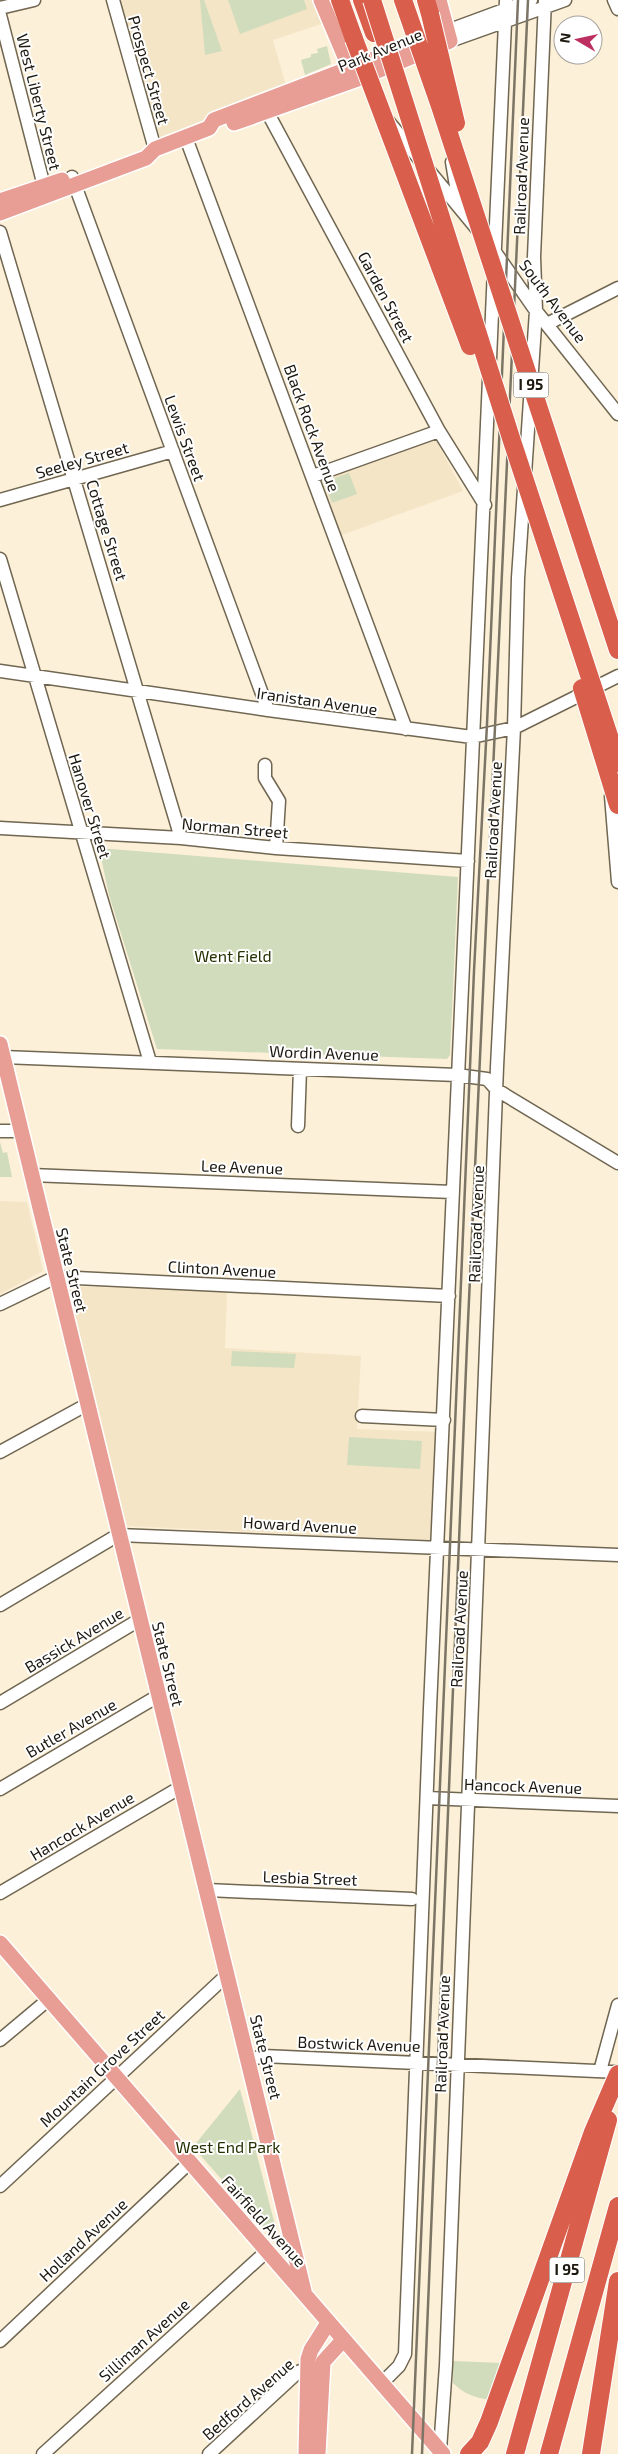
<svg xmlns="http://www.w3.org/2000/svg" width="618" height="2454" viewBox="0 0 618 2454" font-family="'Exo 2',sans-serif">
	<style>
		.built { fill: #f4e5c6 }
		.green { fill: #d1dcbd }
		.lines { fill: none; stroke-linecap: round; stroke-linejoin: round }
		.minor-casing { stroke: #706651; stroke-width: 15 }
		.major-casing { stroke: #fff; stroke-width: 18 }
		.highway-casing { stroke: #fff; stroke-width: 20 }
		.minor { stroke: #fff; stroke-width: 12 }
		.major { stroke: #e89e94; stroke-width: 15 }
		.highway { stroke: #d95e4c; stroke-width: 18 }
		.rail { stroke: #7c7565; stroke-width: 2.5 }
		.highway-bridge-casing { stroke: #fff; stroke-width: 20; stroke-linecap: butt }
		.highway-bridge { stroke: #d95e4c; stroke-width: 18 }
		.labels { text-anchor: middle; stroke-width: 4; stroke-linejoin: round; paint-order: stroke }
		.shield { fill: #fff; stroke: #615e58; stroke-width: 1 }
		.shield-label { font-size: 15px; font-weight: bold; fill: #1d1910 }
		.street-label { font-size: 16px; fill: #1d1910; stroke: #fff }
		.park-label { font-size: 16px; fill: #253101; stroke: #fff }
	</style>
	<rect width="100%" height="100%" fill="#fcf0d8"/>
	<path class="built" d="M120,0H315L324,23L273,40L287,89L161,137L157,134Z
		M433,440L437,442L463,491L339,536L320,481Z
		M0,1201L27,1202L43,1271L0,1294Z
		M70,1286L227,1292L225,1348L361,1356L357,1429L439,1432L432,1540L125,1526L67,1289Z"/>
	<path class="green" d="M200,0H204L222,51L205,55Z
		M228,0H304L307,9L240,34Z
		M327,46L331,64L305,75L301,60L311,57V54L318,53L317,49Z
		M349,473L357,494L332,503L324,482Z
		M99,848L458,877L450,1055L447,1059L157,1049L109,895Z
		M0,1142L3,1153L7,1152L12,1177H0Z
		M232,1351L296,1354L294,1368L231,1366Z
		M349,1437L422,1441L420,1469L347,1465Z
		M240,2089L279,2241L277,2242L193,2147Z
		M453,2361L502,2363L489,2400C474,2397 464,2394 453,2383Z"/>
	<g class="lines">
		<defs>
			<path id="minor" d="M113,0L155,149
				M614,0L618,9
				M0,8L34,0
				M0,15L46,194
				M447,31L531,0
				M450,41L565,0
				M263,104L439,431L485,505
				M388,121L477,229
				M186,138L406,729
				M452,162L459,204
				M72,177L268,710
				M0,232L181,838
				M493,249L536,311L618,414
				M547,324L618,288
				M490,359L506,0
				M313,476L439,431
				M0,500L173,451
				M0,559L150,1062
				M0,671L268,710L472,737L514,728L618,676
				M265,765V778L279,801L276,848
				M611,796L618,882
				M0,828L181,838L276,848L468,861
				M3,1057L457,1075L487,1079L497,1090L618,1163
				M298,1126L300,1069
				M0,1131H20
				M31,1175L452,1192
				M0,1304L56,1277L449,1296
				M362,1416L444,1420
				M0,1452L86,1405
				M0,1605L118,1535L618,1555
				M0,1703L139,1620
				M0,1789L158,1696
				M427,1798L618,1806
				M207,1890L412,1899
				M0,1893L181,1787
				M0,2040L49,1999
				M249,2060L263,2056L618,2072
				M600,2071L618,2005
				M0,2186L227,1975
				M0,2341L189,2163
				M382,2383L399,2366L405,2354L430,1708L489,379
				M440,2450L446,2365L497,1067L514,728L518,578L536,311L534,257L545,0
				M43,2454L267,2251
				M209,2454L298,2372L308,2368"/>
			<path id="major" d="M321,0L353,76
				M234,123L355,80L450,41L439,0
				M0,201L62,180
				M0,213L146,158L155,149L209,128L214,120L447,31
				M0,1044L304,2291
				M0,1943L443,2454
				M306,2454L308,2359L311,2350L328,2323
				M318,2454L323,2362L343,2340"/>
			<path id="highway" d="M340,0L354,39
				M362,0L374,33
				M426,0L430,14
				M593,574L618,650
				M469,2454L480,2442L489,2422L593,2132L618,2074
				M515,2454L608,2120
				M549,2454L618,2206
				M591,2454L618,2281"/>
		</defs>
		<use href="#minor" class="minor-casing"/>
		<use href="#major" class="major-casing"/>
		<use href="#highway" class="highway-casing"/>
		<use href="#minor" class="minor"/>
		<use href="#major" class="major"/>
		<use href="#highway" class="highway"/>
		<path class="rail" d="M412,2454L474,971L487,724L518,0
			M422,2454L467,1344L528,0"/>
		<defs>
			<path id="highway-bridge" d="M372,0L511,438L618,763
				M403,0L440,106L593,574
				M430,14L456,123
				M354,39L470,346
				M582,688L618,805"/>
		</defs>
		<use href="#highway-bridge" class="highway-bridge-casing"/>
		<use href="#highway-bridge" class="highway-bridge"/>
	</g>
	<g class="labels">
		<g class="shield">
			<rect x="513.5" y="372.5" width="35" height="25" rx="4"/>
			<rect x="549.5" y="2257.5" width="35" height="25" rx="4"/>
		</g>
		<g class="shield-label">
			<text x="531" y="390">I 95</text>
			<text x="567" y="2275">I 95</text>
		</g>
		<g class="street-label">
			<text transform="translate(380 50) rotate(-22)" y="6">Park Avenue</text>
			<text transform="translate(149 70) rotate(74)" y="6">Prospect Street</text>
			<text transform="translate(39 102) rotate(76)" y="6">West Liberty Street</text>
			<text transform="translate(521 176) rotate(-88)" y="6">Railroad Avenue</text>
			<text transform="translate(386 297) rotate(62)" y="6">Garden Street</text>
			<text transform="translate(553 301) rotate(53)" y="6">South Avenue</text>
			<text transform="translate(312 428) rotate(70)" y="6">Black Rock Avenue</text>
			<text transform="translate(185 438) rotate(70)" y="6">Lewis Street</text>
			<text transform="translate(82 460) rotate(-16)" y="6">Seeley Street</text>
			<text transform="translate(107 530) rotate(73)" y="6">Cottage Street</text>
			<text transform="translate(317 701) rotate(8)" y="6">Iranistan Avenue</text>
			<text transform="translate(90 806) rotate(73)" y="6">Hanover Street</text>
			<text transform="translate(493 820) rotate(-87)" y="6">Railroad Avenue</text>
			<text transform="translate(235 828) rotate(5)" y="6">Norman Street</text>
			<text transform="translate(324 1053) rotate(2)" y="6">Wordin Avenue</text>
			<text transform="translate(242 1167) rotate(2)" y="6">Lee Avenue</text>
			<text transform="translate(476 1224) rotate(-88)" y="6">Railroad Avenue</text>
			<text transform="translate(222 1269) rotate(3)" y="6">Clinton Avenue</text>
			<text transform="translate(72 1270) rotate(76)" y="6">State Street</text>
			<text transform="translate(300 1525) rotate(3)" y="6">Howard Avenue</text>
			<text transform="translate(459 1629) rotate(-87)" y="6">Railroad Avenue</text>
			<text transform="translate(74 1640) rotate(-31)" y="6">Bassick Avenue</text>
			<text transform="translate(168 1664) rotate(76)" y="6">State Street</text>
			<text transform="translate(71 1728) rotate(-30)" y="6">Butler Avenue</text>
			<text transform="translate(523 1786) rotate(2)" y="6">Hancock Avenue</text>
			<text transform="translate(82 1826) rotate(-31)" y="6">Hancock Avenue</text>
			<text transform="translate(310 1878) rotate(2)" y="6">Lesbia Street</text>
			<text transform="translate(442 2034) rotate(-88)" y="6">Railroad Avenue</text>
			<text transform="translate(359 2044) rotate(2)" y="6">Bostwick Avenue</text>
			<text transform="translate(266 2057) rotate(76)" y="6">State Street</text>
			<text transform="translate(102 2068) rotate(-43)" y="6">Mountain Grove Street</text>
			<text transform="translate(264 2221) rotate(48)" y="6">Fairfield Avenue</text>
			<text transform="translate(83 2240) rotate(-43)" y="6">Holland Avenue</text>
			<text transform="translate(144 2340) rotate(-42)" y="6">Silliman Avenue</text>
			<text transform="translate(248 2399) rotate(-41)" y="6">Bedford Avenue</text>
		</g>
		<g class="park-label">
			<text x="233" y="962">Went Field</text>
			<text x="228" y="2153">West End Park</text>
		</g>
	</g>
	<g transform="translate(578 40) rotate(279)"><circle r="24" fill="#ffffff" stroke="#a5a39f"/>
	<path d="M0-4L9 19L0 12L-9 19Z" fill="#bc2f60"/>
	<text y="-8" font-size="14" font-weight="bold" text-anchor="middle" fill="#1d1910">N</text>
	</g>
</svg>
